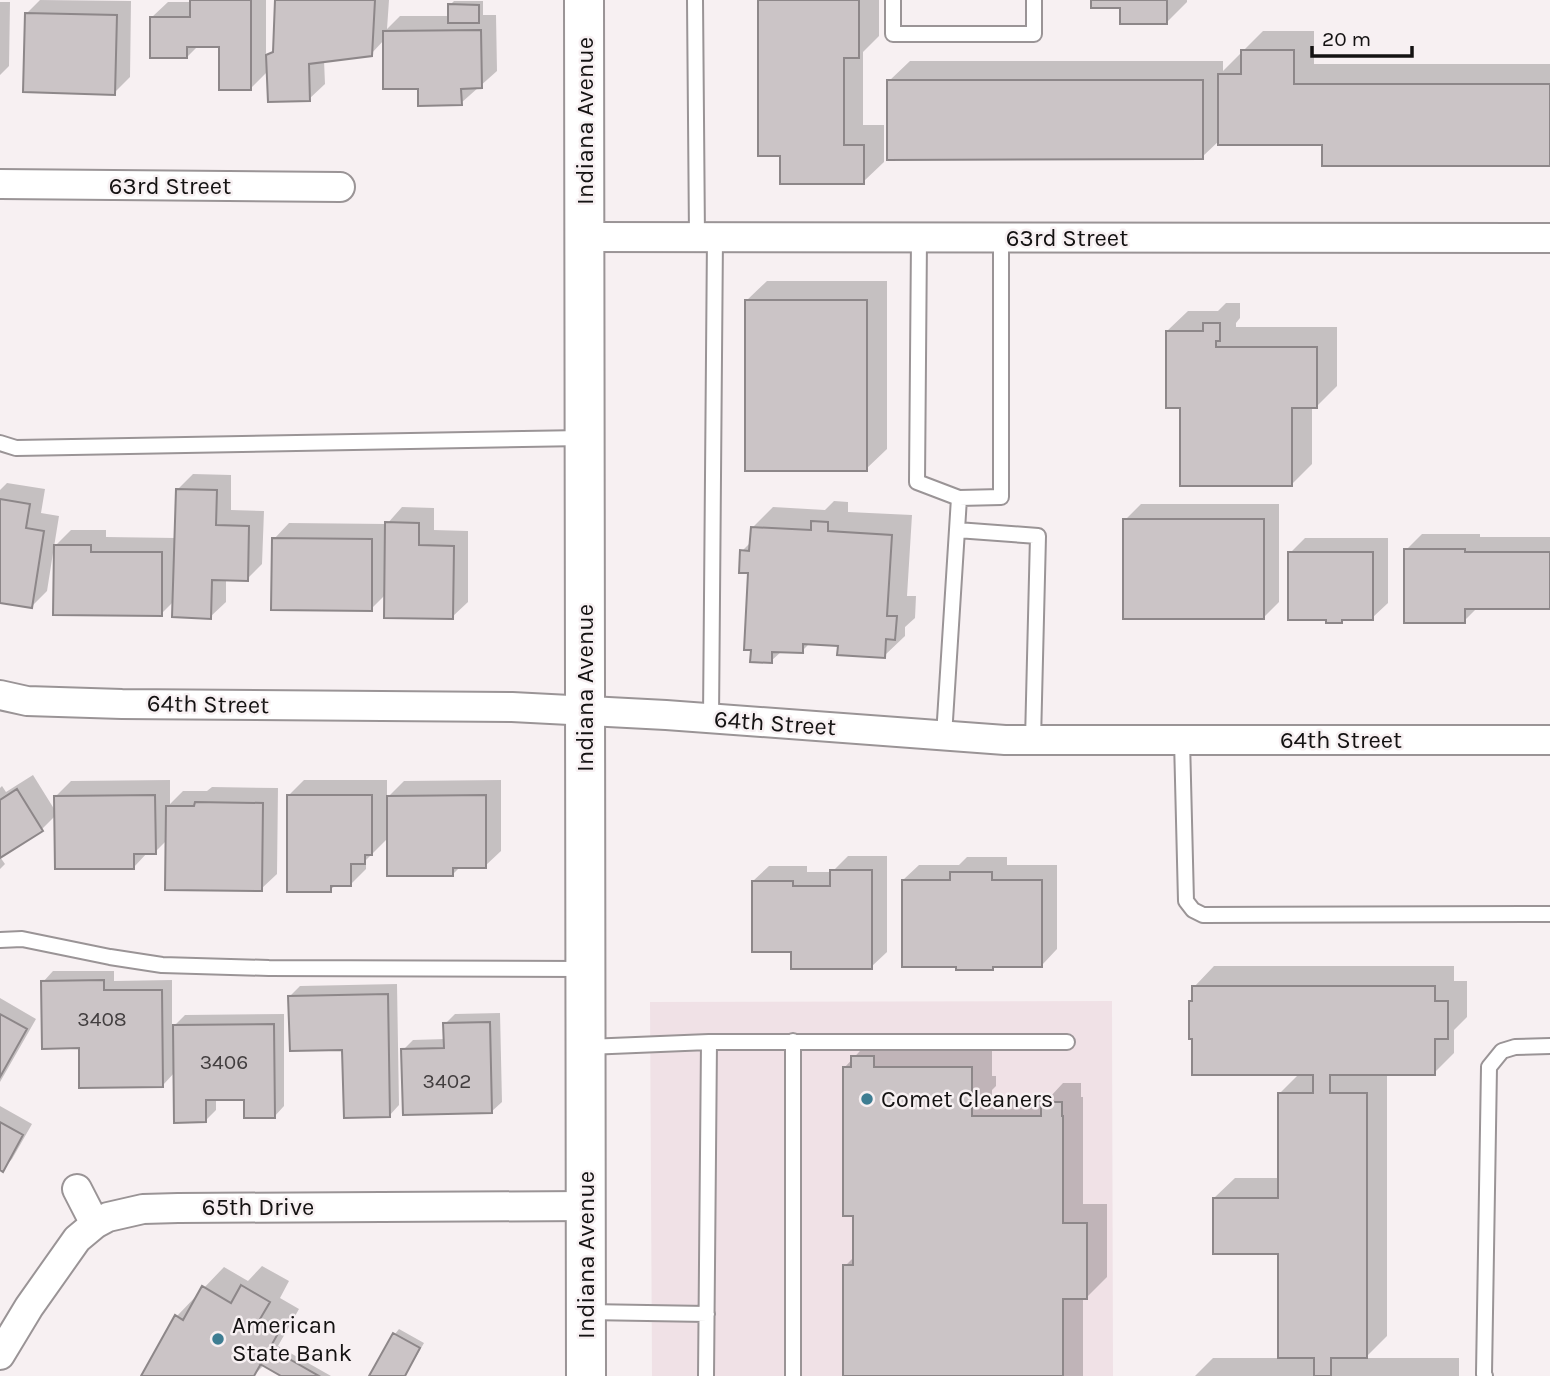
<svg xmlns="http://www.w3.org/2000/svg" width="1550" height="1376" viewBox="0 0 1550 1376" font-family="Karla,sans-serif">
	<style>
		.built { fill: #f0e1e6 }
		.shadow { fill: #0003 }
		.building { fill: #cbc4c6; stroke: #8d8789; stroke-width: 2 }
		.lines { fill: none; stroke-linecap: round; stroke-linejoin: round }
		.service-casing { stroke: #9a9496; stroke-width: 18 }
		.minor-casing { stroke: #9a9496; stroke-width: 32 }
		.secondary-casing { stroke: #9a9496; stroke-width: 42 }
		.service { stroke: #fff; stroke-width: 14 }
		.minor { stroke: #fff; stroke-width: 28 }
		.secondary { stroke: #fff; stroke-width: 38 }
		.poi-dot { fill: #3e7d92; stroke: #f7f0f2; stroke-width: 2.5 }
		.labels { text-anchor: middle; stroke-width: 5; stroke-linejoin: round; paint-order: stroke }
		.number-label { font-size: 21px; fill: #423e3f }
		.street-label { font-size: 24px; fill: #141212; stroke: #f7f0f2 }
		.poi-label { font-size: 24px; fill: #141212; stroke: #f7f0f2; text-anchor: start }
	</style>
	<rect width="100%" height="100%" fill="#f7f0f2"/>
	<path class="built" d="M1112,1001L1113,1376H652L650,1002Z"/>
	<path class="shadow" d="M40,0L131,1L130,77L114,93L27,13Z
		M192,0H266V58L275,49L276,0H389L387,29L400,16H449L450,5L454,1H483V15H496L497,71L461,103L420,87L384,40L371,54L324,60L325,84L309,99L269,70L250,89L221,46H198L187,57L152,17L168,2H192Z
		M759,0H879V36L863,52V125H884V162L863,182L782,154Z
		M1092,0H1187V2L1166,23L1122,7Z
		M0,2H10L9,66L0,75Z
		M1263,31H1314V64H1550V164L1324,143L1220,140L1202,157L889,81L910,61H1223V71L1240,54H1243V51Z
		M767,281H887V449L866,469L746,301Z
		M1226,303H1240V318L1236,323V327H1337V386L1317,406H1312V464L1292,484L1181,406L1167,331L1188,311H1218Z
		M193,474L231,475V510L264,511L262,564L247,579H226V602L210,617L174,601L161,614L53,553L47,591L32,606L0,601V490L7,483L45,489L41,513L59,516L54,547L71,530H106V537L176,538L178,489Z
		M834,501L848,502V512L912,515L907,596H916L915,618L905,627V636L884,656L840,644L810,643L802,651H782L771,661L750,572L742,551L752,541V528L773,507L825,510Z
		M1141,504H1279V602L1263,618L1125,520Z
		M402,507L434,508V530L468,531V602L452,617L386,594L371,609L274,539L289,523L387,524Z
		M1422,534H1480V537H1550V607H1478L1464,621L1406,550Z
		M1305,538H1388V603L1372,618H1344L1341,621L1290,553Z
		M33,775L56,812V796L71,781L170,780V804L183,791H207L212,787L278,788L277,874L261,889L167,840L155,852H148L134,867L56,815L42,829L0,856V788L2,786L6,792Z
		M304,780H387V798L404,781L501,780V851L485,866H461L452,875L389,837L366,860V869L350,885H336L330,890L288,796Z
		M848,856H887V952L871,967L793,950L753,881L769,866H807V872H832Z
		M0,857L5,864L0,869Z
		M967,857H1007V865H1057V949L1042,965H997L993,969L903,880L919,865H959Z
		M1214,966H1454V981H1467V1017L1454,1030V1053L1434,1073H1387V1336L1365,1358H1459V1376H1195L1213,1358H1279V1252L1214,1198L1235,1178H1279V1094L1300,1073L1191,1001L1194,999V987Z
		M53,971H114V981L172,980V1028L185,1015L284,1014V1106L274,1117L246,1098H216V1110L205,1121L175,1072L163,1085L80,1046L43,982Z
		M397,984L399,1105L389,1116L344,1048L290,996L300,986Z
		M0,998L36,1019L0,1082Z
		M500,1013L502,1102L491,1112L403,1050L413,1040L445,1039V1024L455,1014Z
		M873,1037L992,1047V1076H996V1086L992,1090V1097H1050L1063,1083H1081V1097H1083V1204H1107V1277L1087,1297H1083V1376H845V1266L855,1256V1214L845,1067Z
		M0,1106L32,1124L12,1159L2,1170L0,1168Z
		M262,1266L289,1281L280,1298L299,1309L278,1346L331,1376H284L264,1365L253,1376H143L177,1316L224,1267L248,1281Z
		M399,1329L424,1343L405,1376H371L395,1334Z"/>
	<path class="building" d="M190,0H251V90H219V47H187V58H150V17H190Z
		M275,0H375L372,56L309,64L310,101L268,102L266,55L273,52Z
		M758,0H859V58H844V145H864V184H780V156H758Z
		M1091,0H1167V24H1120V8H1091Z
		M448,4L479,5V23H448Z
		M25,13L117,15L115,95L23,92Z
		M481,30L482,88L461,89L462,105L418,106V89H383V31Z
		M1241,50H1294V84H1550V166H1322V145H1218V74H1241Z
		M887,80H1203V159L887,160Z
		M745,300H867V471H745Z
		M1203,323H1220V341H1216V347H1317V408H1292V486H1180V408H1166V331H1203Z
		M176,489L217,490L216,525L249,526L248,581L212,580L211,619L172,617Z
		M0,499L30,504L26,528L44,531L32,608L0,603Z
		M1123,519H1264V619H1123Z
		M811,521L828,522V531L892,535L887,616H897L895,640L886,639L885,658L837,655L838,646L803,644V653L772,652V663L750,662L751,650H744L748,573H739L740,550L749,551L751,527L811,530Z
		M385,522L419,523V545L454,546L453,619L384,618Z
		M272,538L372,539V611L271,610Z
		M54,545H91V552H162V616L53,615Z
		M1404,549H1465V552H1550V609H1465V623H1404Z
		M1288,552H1373V620H1342V623H1326V620H1288Z
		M17,789L43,831L0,858V800Z
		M155,795L156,854H134V869H55L54,796Z
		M287,795H372V855H365V864H351V886H331V892H287Z
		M486,795V868H453V876H387V796Z
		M195,802L263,803L262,891L165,890L166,806H194Z
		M830,870H872V969H791V952H752V881H793V886H830Z
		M950,872H992V880H1042V967H993V970H956V967H902V880H950Z
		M104,980V990H162L163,1087L79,1088V1048L42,1049L41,981Z
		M1192,986H1435V1001H1448V1039H1435V1075H1330V1093H1367V1358H1331V1376H1314V1358H1278V1254H1213V1198H1278V1093H1313V1075H1192V1039H1189V1001H1192Z
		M388,994L390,1117L344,1118L342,1050L290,1051L288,996Z
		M0,1014L27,1029L0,1077Z
		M490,1022L492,1113L403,1115L401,1049L444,1048L443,1023Z
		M274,1024L275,1118H244V1100H206V1122L174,1123L173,1025Z
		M851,1056H874V1067H972V1095H977V1108H972V1116H1041V1102H1062V1116H1063V1223H1087V1299H1063V1376H843V1265H853V1216H843V1067H851Z
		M0,1122L23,1135L3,1172L0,1170Z
		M241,1285L270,1302L260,1319L280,1330L254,1376H141L175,1315L183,1320L202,1286L231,1303Z
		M393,1333L420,1348L405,1376H369Z
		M270,1348L319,1376H281L260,1364Z"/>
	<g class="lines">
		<defs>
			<path id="service" d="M695,0L697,237
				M893,0V34H1034V0
				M919,238L917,482L959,498L944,736
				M0,443L16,448L583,438
				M959,498L1001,497V238
				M957,530L1038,536L1033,740
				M711,718L715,237
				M1182,740L1186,901L1193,910L1203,915L1550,914
				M0,940L22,939L110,957L162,965L269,968L584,969
				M793,1041V1376
				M587,1047L709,1042H1067
				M587,1312L707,1314
				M706,1376L709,1042
				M1485,1376L1484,1374L1489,1067L1502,1051L1515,1047L1550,1046"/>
			<path id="minor" d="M0,184L340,187
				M585,237L1550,238
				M0,695L27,701L122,704L512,707L666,715L1005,740H1550
				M77,1189L95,1224
				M0,1355L29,1307L77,1239L95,1224L108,1217L143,1209L178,1208L586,1206"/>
			<path id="secondary" d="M584,0L586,1376"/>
		</defs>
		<use href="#service" class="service-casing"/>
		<use href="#minor" class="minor-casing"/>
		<use href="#secondary" class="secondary-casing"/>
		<use href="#service" class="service"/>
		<use href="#minor" class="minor"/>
		<use href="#secondary" class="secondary"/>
	</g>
	<g class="poi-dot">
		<circle cx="867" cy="1099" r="7"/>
		<circle cx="218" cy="1339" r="7"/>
	</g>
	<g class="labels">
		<g class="number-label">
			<text x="102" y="1026">3408</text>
			<text x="224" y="1069">3406</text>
			<text x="447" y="1088">3402</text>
		</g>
		<g class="street-label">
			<text transform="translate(585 121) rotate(-90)" y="8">Indiana Avenue</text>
			<text x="170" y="194">63rd Street</text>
			<text x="1067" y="246">63rd Street</text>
			<text transform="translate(585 688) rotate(-90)" y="8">Indiana Avenue</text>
			<text transform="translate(208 704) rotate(1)" y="8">64th Street</text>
			<text transform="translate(775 723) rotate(4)" y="8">64th Street</text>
			<text x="1341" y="748">64th Street</text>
			<text x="258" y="1215">65th Drive</text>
			<text transform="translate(586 1255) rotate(-90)" y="8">Indiana Avenue</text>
		</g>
		<g class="poi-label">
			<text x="881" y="1107">Comet Cleaners</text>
			<text x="232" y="1333">American<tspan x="232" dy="28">State Bank</tspan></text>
		</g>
	</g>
	<path d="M1312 46v10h100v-10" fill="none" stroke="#141212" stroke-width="3.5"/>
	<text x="1322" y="46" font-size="21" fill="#141212" stroke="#f7f0f2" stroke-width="5" paint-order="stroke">20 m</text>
</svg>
